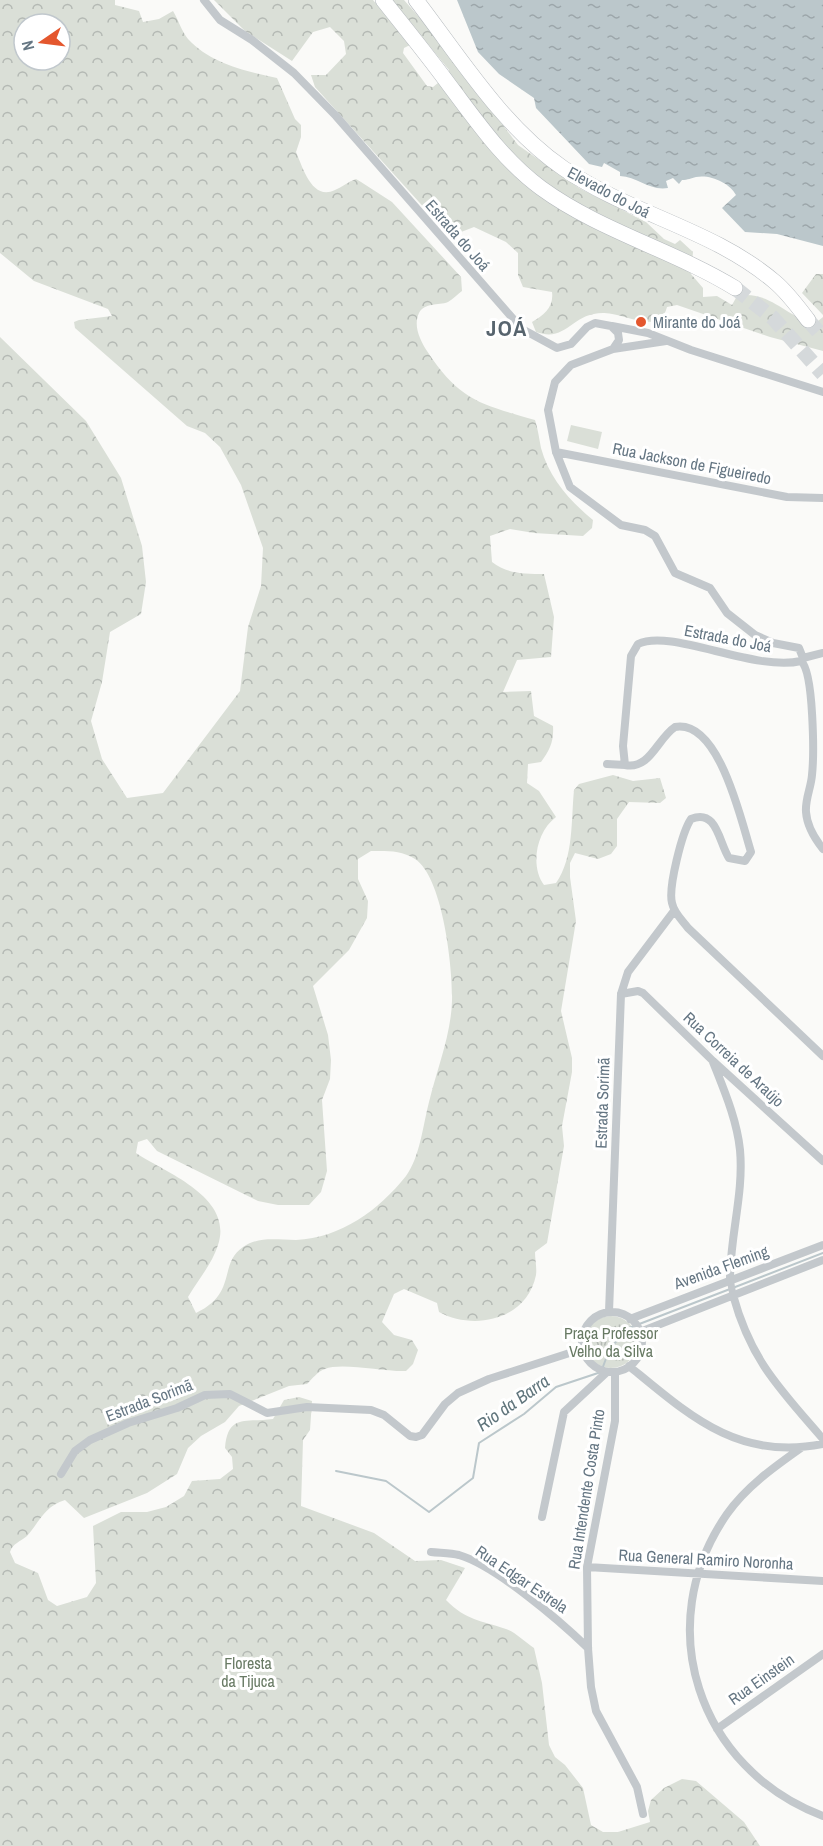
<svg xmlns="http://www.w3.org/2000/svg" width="823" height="1846" viewBox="0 0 823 1846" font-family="'Archivo Narrow',sans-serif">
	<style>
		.grass { fill: url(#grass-tufts) }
		.forest { fill: url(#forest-crowns); fill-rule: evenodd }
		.garden { fill: #dadfd7 }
		.water { fill: url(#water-ripples) }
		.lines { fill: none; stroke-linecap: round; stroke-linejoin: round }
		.stream { stroke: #bbc7cb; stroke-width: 2 }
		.trunk-tunnel { stroke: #d5d9db; stroke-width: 15; stroke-dasharray: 15 8; stroke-linecap: butt }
		.trunk-casing { stroke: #b4b9bd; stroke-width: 16 }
		.pedestrian { stroke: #c3c8cc; stroke-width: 7 }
		.minor { stroke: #c3c8cc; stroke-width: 8 }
		.trunk { stroke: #fff; stroke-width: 15 }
		.poi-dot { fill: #e4572e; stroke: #fff; stroke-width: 2 }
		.labels { text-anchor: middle; stroke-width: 6; stroke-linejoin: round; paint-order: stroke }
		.street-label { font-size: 16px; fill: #657683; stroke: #fff }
		.poi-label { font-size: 16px; fill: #657683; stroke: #fff; text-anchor: start }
		.park-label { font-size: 16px; fill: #687a64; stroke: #fff }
		.water-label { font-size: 18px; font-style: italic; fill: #60757c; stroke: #fff }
		.district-label { font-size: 22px; font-weight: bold; letter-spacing: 1.5px; fill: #57646e; stroke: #fff }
	</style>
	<defs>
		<pattern id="grass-tufts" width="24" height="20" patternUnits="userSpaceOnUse" patternTransform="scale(1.5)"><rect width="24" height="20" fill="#dadfd7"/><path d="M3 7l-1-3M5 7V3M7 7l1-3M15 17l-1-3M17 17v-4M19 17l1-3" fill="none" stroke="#b4b9b4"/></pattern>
		<pattern id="forest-crowns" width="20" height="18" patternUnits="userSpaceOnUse" patternTransform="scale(1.5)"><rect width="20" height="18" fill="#dadfd7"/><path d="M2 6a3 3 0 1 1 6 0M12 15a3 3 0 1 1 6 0" fill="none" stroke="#b4b9b4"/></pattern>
		<pattern id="water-ripples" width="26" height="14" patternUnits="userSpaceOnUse" patternTransform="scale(1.5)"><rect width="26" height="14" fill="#bbc7cb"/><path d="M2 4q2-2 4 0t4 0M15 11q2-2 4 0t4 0" fill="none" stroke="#9ca6aa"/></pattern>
	</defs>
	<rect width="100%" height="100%" fill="#fafaf8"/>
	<path class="grass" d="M585 1342a26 26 0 1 1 52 0a26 26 0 1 1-52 0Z"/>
	<path class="forest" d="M0,0H115V5L139,11L143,22L159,19L173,11C178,19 182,32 188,39C211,64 246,71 277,78L295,119L301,125V137L296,152C303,168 312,201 335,190C342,187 348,182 356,179L361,182L392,202L461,277L462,291C458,294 453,299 448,302C438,306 425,302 419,313C413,326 420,340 427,351C460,401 480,404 535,420C538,429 539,438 541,448C549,478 570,501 593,520L592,528L583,536L534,533L510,529L490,536L492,562C507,574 525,574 544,574L554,617L551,657L517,660L503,692L531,691L534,716L553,726C554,741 550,750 541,762L528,764L527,783L539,791L556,817C536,832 530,866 544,885L556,883C574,858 571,819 574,790L579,784L613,775L633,781L660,778L666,798L660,803L629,802L617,819V846L611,854L598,859L575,853L570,863V877L576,921L561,1011L572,1058V1072L562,1126L564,1146L547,1243L535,1252C535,1259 537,1268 536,1275C527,1320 474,1331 439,1312L437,1303L404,1289L394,1294L382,1322L394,1335L412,1340L418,1350L413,1364L406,1371C385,1372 341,1362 325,1369C318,1371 312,1379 307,1384L289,1386L239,1406L225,1422L201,1436L188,1448L177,1474L147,1493L84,1518L65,1500C45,1506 40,1521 27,1536C20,1542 13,1543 10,1552L15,1563L38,1573L48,1600L57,1606L87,1597L96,1583L93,1526L121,1512H147L166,1507L184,1496L192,1481L220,1479L233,1469L232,1457L225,1448C228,1413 246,1423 273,1419L284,1400L299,1397L312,1401L310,1430L303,1440L301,1506L374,1533L415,1561L441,1560L465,1568L446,1600C467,1621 480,1620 506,1629C515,1632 525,1642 534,1648L542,1683L549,1745L555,1757L565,1765L583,1788L591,1825L603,1832H618L650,1822L648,1811L651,1800L664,1788L682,1779L696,1781L744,1822L760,1846H0V337L86,421L121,478L142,546L146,582L141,614L110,632L102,682L91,721L102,759L127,798L163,793L240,691L248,627L261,586L263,548L241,485L220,447L205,433L187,426L75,328L74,322L79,320L112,316L108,309L34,281L0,253ZM24,24H60V60H24ZM371,851C387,851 401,850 415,859C443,877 453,969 452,1001C451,1035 437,1069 429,1102C423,1125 420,1157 406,1176C379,1210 341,1238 296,1240C277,1240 259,1236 243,1247C218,1264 238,1293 196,1313L188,1297C198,1280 212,1264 218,1245C234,1197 166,1173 136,1153L138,1142L147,1139L157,1151L258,1201L278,1205H309L321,1192L327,1171L322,1100L330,1079L331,1060L328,1035L313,986L349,950L367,918L368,901L358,879V859Z
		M214,0H373L410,45L404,48L403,53L427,86L433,87L449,74V70L392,0H404L433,33L518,145L579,188L646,222L664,239L675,244L680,240L693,252L691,274L703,288V297L717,296L732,305L737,296C773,289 789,323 818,321L823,317V351L770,337L677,305L667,307C659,337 624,312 603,313C571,313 567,343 536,332L532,322C544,315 554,307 552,292L523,287L518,275V253L506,242L474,227L456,234L447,233L315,87L311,75H326L346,54L344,41L330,27L313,32L292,61L245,31Z
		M816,274H823V315L802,293Z"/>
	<path class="garden" d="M571,425L602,432L598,449L567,441Z"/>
	<path class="water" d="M457,0H823V246L777,234L745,232L722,208L736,195C730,183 710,174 696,177C691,178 688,180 682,180L679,184L673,178L666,181L668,188C649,191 638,177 620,176V172L604,163L602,167L589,164L536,108L534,98L499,74L478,52Z"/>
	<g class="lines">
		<path class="stream" d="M336,1471L386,1481L429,1512L473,1478L479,1443L524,1414L556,1387L601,1372L610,1348L629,1328L823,1253"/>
		<path class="trunk-tunnel" d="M735,288L773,318L823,374
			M808,320L823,337"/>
		<defs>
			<path id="trunk" d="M383,0C406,29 429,57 450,86C478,123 504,161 541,188C600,231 673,250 735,288
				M416,0C460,57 502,126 563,168C629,214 713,229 775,282C788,293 798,307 808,320"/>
		</defs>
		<use href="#trunk" class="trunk-casing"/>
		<path class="pedestrian" d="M730,1279L733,1295"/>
		<path class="minor" d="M204,0L220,20L252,40L294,73L336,116L522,329L557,348L571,344L587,327L595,323L611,326L618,333L619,340L613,349L571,365L555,382L548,410L556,452L570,487L621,525L645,530L655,536L675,573L710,588L727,613L755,635L773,643L799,648L803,658L801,661C754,672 671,628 638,644L631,656L623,746L625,765C650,770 657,739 675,727C719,719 741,820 751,852L745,861L729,858C719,843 717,808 691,819C682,832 668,888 672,903C674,913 682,920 688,928L823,1056
			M612,326L648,333L691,350L823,392
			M613,349L666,341
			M556,452L787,497L823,498
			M803,658L823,653
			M801,661C814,672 814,756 812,775C811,788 805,799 806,812C807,826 815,839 823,849
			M607,764L625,765
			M621,994L638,991L643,993L713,1061L823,1161
			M713,1062C724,1090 737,1120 740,1150C744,1193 730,1236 730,1279
			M733,1295C751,1361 780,1389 823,1439
			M609,1312L621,994L628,972L674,911
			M582 1342a30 30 0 1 1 60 0a30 30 0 1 1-60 0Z
			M630,1319L823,1245
			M640,1332L823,1260
			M629,1366C690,1416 738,1461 823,1444
			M615,1372V1421L587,1567L588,1648L591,1687L596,1711L637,1787L643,1814
			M801,1448C774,1467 746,1487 727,1514C650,1625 698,1769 823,1816
			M61,1474L75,1451L90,1440L128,1423L177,1408L205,1395L230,1394L267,1413L307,1407L371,1410L384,1415L410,1436L416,1437L422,1435L445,1404L458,1393L489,1379L582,1349
			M542,1517L564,1412L607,1372
			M431,1552C440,1553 451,1553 459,1555C496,1566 560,1621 588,1648
			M587,1567L823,1581
			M717,1729L823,1654"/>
		<use href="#trunk" class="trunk"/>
	</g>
	<circle class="poi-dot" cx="641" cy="322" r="6"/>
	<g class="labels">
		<g class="street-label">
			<text transform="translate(609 192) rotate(28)" y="6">Elevado do Joá</text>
			<text transform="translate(458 235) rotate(49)" y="6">Estrada do Joá</text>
			<text transform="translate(692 463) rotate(11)" y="6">Rua Jackson de Figueiredo</text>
			<text transform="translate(728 638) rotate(11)" y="6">Estrada do Joá</text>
			<text transform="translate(734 1059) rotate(43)" y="6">Rua Correia de Araújo</text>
			<text transform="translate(602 1103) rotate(-88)" y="6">Estrada Sorimã</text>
			<text transform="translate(721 1267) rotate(-20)" y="6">Avenida Fleming</text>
			<text transform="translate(149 1400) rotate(-21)" y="6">Estrada Sorimã</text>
			<text transform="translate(586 1489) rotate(-81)" y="6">Rua Intendente Costa Pinto</text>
			<text transform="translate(706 1559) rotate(3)" y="6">Rua General Ramiro Noronha</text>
			<text transform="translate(522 1579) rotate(34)" y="6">Rua Edgar Estrela</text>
			<text transform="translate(761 1679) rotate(-35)" y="6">Rua Einstein</text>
		</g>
		<g class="poi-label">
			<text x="653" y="328">Mirante do Joá</text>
		</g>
		<g class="park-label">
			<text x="611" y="1339">Praça Professor<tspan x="611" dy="18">Velho da Silva</tspan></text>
			<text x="248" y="1669">Floresta<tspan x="248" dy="18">da Tijuca</tspan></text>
		</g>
		<g class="water-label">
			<text transform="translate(513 1403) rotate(-35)" y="6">Rio da Barra</text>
		</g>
		<g class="district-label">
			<text x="507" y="336">JOÁ</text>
		</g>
	</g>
	<g transform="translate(42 42) rotate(256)"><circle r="28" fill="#ffffff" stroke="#c1c8cd" stroke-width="1.5"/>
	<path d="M0-4.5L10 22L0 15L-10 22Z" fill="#e4572e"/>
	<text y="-9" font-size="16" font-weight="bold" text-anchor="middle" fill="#657683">N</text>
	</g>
</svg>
